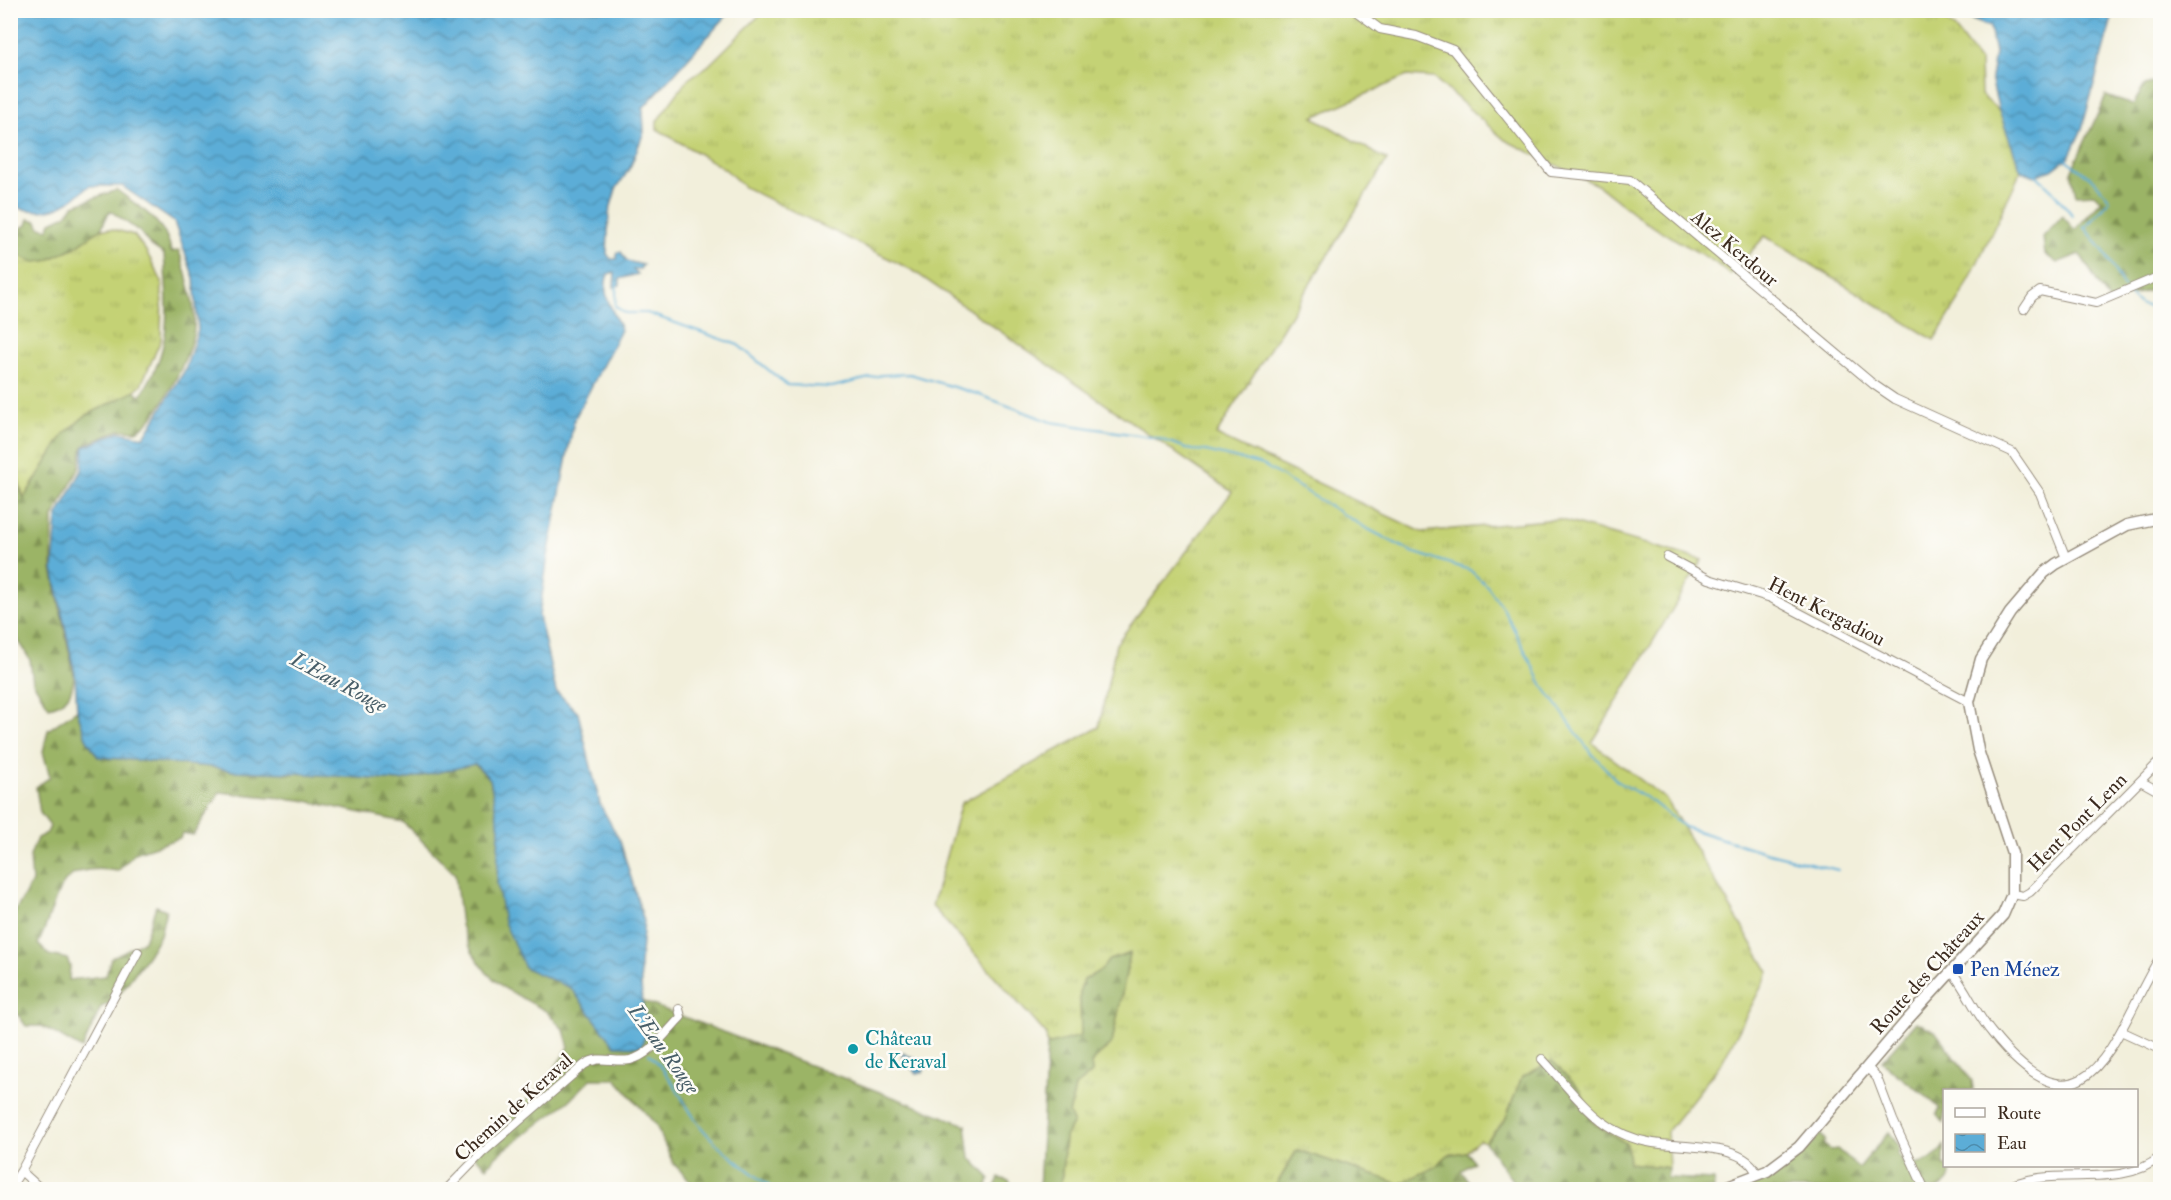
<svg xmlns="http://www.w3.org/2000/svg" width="2171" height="1200" viewBox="0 0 2171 1200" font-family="'IM FELL Double Pica',serif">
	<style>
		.grass { fill: url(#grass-tufts); stroke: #807e49; stroke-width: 1.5 }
		.forest { fill: url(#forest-firs); stroke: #6b6f42; stroke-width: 1.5 }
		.water { fill: url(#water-waves); stroke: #4c6c7a; stroke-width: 1.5 }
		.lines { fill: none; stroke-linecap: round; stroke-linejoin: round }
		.stream { stroke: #5cadd7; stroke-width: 2 }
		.minor-casing { stroke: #968c7c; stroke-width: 10 }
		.tertiary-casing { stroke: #968c7c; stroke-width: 13 }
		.minor { stroke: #fff; stroke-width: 8 }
		.tertiary { stroke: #fff; stroke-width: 10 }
		.transit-dot { fill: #1a4fb4; stroke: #fdfcf7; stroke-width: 2 }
		.culture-dot { fill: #0f9aa8; stroke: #fdfcf7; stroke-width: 2 }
		.labels { text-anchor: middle; stroke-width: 5; stroke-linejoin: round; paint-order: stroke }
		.street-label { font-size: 20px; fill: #3b2a1e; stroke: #fdfcf7 }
		.transit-label { font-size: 20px; fill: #164399; stroke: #fdfcf7; text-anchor: start }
		.culture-label { font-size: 20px; fill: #0d838f; stroke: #fdfcf7; text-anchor: start }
		.water-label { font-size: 21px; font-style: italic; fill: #485e68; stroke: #fdfcf7 }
	</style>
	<defs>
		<pattern id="grass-tufts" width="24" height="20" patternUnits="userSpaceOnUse" patternTransform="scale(1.5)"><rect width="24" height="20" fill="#c4d274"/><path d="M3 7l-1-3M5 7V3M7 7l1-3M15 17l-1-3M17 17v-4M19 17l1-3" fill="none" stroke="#a9b464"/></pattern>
		<pattern id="forest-firs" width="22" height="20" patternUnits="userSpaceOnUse" patternTransform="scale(1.5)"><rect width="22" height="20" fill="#9bb466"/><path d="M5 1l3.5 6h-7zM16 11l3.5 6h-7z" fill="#809353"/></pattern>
		<pattern id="water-waves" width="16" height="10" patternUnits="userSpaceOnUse" patternTransform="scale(1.5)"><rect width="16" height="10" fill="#5cadd7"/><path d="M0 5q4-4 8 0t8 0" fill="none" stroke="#4d8dae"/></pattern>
	</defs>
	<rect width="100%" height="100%" fill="#fdfcf7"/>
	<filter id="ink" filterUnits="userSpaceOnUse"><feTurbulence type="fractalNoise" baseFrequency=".0167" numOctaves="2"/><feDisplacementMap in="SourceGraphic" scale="12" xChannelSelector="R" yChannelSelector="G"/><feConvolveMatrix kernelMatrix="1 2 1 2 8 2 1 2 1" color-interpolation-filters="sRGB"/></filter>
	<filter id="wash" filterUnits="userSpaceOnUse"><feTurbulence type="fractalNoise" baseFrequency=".008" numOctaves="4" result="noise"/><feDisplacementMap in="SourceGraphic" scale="24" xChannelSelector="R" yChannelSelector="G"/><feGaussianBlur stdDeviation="1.35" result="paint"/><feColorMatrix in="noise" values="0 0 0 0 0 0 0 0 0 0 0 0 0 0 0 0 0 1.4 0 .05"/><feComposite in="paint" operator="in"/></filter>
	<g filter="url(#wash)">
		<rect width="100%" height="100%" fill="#f2efdb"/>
		<path class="grass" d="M1932,10L1954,28L1980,62L1981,95L1999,111L2021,171L1961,297L1934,340L1765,236L1730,275L1713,261L1645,222L1599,186L1505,140L1434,78L1407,76L1313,117L1387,160L1216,435L1422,532L1558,519L1702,560L1592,743L1666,799L1769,972L1722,1062L1667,1132L1669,1168L1629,1163L1627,1144L1593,1123L1581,1091L1522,1077L1505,1120L1485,1142L1479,1140L1466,1152L1448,1155L1435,1167L1400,1184L1297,1150L1274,1189L1120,1190L1061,1185L1065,1137L1073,1122L1069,1114L1075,1087L1092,1073L1091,1063L1112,1043L1130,954L1109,960L1101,970L1084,980L1080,990L1081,1036L1047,1045L1046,1034L932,906L961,803L1099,727L1116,644L1232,492L912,270L744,187L725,169L657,129V121L688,79L708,66L764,11Z
			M101,229H112L134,235L146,251L162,282L161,340L141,385L126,397L85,416L64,434L24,498L10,453V252L46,261L75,247Z"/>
		<path class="forest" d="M2160,81V285L2151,290L2109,301L2080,254L2057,263L2045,254L2043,237L2062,216L2075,230L2101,201L2094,194L2076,195L2071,172L2106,96L2133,105L2145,85Z
			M117,190C139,207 168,223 171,252L179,251C186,273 196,305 194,328C192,353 159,419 137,431L119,430L83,446L79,469L53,517L52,569L74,675C73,693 67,703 49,707L33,682L30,660L14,633L11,614V453L19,487L24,498L64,434L85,416L135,391L140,396C173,349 168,309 164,254L150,245L140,232L112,212H109L101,229L75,247L46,261L34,262L11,252V216L14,217L16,230L27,225L29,219L37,221L39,226L48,230L51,222L66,215L74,205Z
			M77,710L86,738L98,757L212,767L233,771L295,773L400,781L474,764L490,779L499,828L497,883L525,968L571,988L615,1046L641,1047L648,1028L642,1001L966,1125L970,1157L990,1178L987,1186L991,1189H698L673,1163L656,1125L616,1079H591L569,1101L496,1156L487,1167L471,1153L544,1084L569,1047L564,1030L546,1011L504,988L487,973L472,952L461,925L455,874L403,822L302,800L220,792L193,835L182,833L180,838L135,853L118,871C51,860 61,899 38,944L49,955L67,959L70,966L69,980L106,976L111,958L144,941L156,906L166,910L160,935L148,955L115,1000L101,1007L82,1049L42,1026H26L19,1016L11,1011V919L32,882L30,856L37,838L47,833L50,826L40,813L36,787L50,777L43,752L48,730Z
			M1130,953L1112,1043L1091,1063L1092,1073L1075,1087L1069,1114L1073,1122L1065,1137L1061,1184L1120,1189H1039L1047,1045L1081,1036L1080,990L1084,980L1101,970L1109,960Z
			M1916,1022L1935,1031L1972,1081L1973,1090H1944V1123L1937,1114L1940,1109C1922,1089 1900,1080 1882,1061Z
			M1552,1061L1581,1091L1593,1123L1627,1144L1629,1163L1669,1168L1667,1178L1713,1180L1714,1189H1507L1512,1180L1485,1142L1505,1120L1522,1077Z
			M1889,1132L1899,1147L1898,1155L1905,1164C1922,1165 1935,1160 1944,1146V1166H1949C1952,1179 1948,1183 1937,1189L1732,1190C1768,1180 1796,1164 1820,1134L1825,1140L1824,1145L1831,1150L1837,1149L1859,1168Z
			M1297,1150L1400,1184L1435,1167L1448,1155L1466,1152L1474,1162L1461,1171L1474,1189H1274Z
			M999,1178L1009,1181L1013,1187L1031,1189H994Z"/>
		<path class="water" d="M11,10L731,11L643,108L644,132L630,168L616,189L609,213L607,254L611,259H617V252H621L627,261L643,265L640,269L633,270L638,274L620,279V285L614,287L615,272L608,274C600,295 614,311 621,330L574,420L548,556L539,616L556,691L578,713L600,804L620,841L644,921L640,964L642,1001L648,1028L641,1047L615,1046L571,988L525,968L504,922L497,883L499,828L490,779L475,764L400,781L295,773L233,771L212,767L98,757L86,738L77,710L75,674L53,570L57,517L82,470L84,447L119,432L144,437L185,370L198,330L194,278L174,222L122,186H89C61,210 48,217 11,206Z
			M1950,11H2114L2082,129L2069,157L2052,170L2034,176L2021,171L1999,111L1991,78L1995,53L1990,27Z
			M903,1053L921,1062L925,1067L923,1072L916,1073L908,1064L904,1065Z"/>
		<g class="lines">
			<path class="stream" d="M2065,159L2094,180L2110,200L2085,228
				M2034,173L2052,190L2073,216
				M2084,226L2105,253L2124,288
				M617,283L615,306L625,313H647L738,345L787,385L832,387L882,375L910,374L977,394L1051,422L1157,438L1192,450L1206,451L1263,465L1364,527L1412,552L1470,570L1488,587L1504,610L1542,684L1588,749L1617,781L1650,800L1684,827L1765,852L1838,870
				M2126,293L2142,305L2160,309
				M649,1054C670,1073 681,1099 697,1122C717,1149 748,1169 774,1190"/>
		</g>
	</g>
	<g filter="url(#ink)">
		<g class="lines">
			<defs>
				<path id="minor" d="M1354,10L1380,29L1416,36L1453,50L1551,172L1630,180L1873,384L1895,399L2012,452L2040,493L2066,558
					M2024,309L2032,297L2040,291L2096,303L2160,276
					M1667,557L1709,579L1771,598L1969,702
					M2142,782L2160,792
					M2012,894L2023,896L2030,892L2160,761
					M1952,972C1967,990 1976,1014 1992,1033C2089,1154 2115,1030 2160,957
					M2123,1032L2160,1049
					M1542,1059C1577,1096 1598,1134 1653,1143C1680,1148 1748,1142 1757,1175
					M1867,1067L1877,1078L1893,1120L1925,1190
					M21,1171L138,952
					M10,1188L21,1171L42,1190
					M446,1190L482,1153L584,1065C600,1054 612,1063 630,1060C650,1056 667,1031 681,1017L679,1009
					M2003,1190C2050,1161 2117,1193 2160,1157"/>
				<path id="tertiary" d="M1717,1190L1767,1171L1799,1147L1908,1019L2003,915L2012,894V853L1978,750L1969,702L1981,659L2010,613L2044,573L2056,564L2127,525L2160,518"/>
			</defs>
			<use href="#minor" class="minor-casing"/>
			<use href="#tertiary" class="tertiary-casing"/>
			<use href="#minor" class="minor"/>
			<use href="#tertiary" class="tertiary"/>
		</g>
	</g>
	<rect class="transit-dot" x="1952" y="963" width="12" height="12" rx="3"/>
	<circle class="culture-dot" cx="853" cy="1049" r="6"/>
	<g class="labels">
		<g class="street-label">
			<text transform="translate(1735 248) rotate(40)" y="7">Alez Kerdour</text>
			<text transform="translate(1827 611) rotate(27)" y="7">Hent Kergadiou</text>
			<text transform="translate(2077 822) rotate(-45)" y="7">Hent Pont Lenn</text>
			<text transform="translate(1927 972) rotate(-48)" y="7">Route des Châteaux</text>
			<text transform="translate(513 1107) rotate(-42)" y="7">Chemin de Keraval</text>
		</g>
		<g class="transit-label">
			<text x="1970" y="976">Pen Ménez</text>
		</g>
		<g class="culture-label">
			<text x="865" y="1045">Château<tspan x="865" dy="23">de Keraval</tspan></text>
		</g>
		<g class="water-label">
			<text transform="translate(339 682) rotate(28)" y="7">L'Eau Rouge</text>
			<text transform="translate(664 1049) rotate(54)" y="7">L'Eau Rouge</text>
		</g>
	</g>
	<rect width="2171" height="1200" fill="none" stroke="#fdfcf7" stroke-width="36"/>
	<rect x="1943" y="1089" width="195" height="78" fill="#fdfcf7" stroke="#afa8a0" stroke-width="1.5"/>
	<rect x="1955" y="1108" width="30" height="9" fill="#ffffff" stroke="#afa8a0" stroke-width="1.5"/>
	<text x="1997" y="1119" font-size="18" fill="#3b2a1e">Route</text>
	<rect x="1955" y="1134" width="30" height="18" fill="url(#water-waves)" stroke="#afa8a0" stroke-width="1.5"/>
	<text x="1997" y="1149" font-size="18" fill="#3b2a1e">Eau</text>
</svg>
